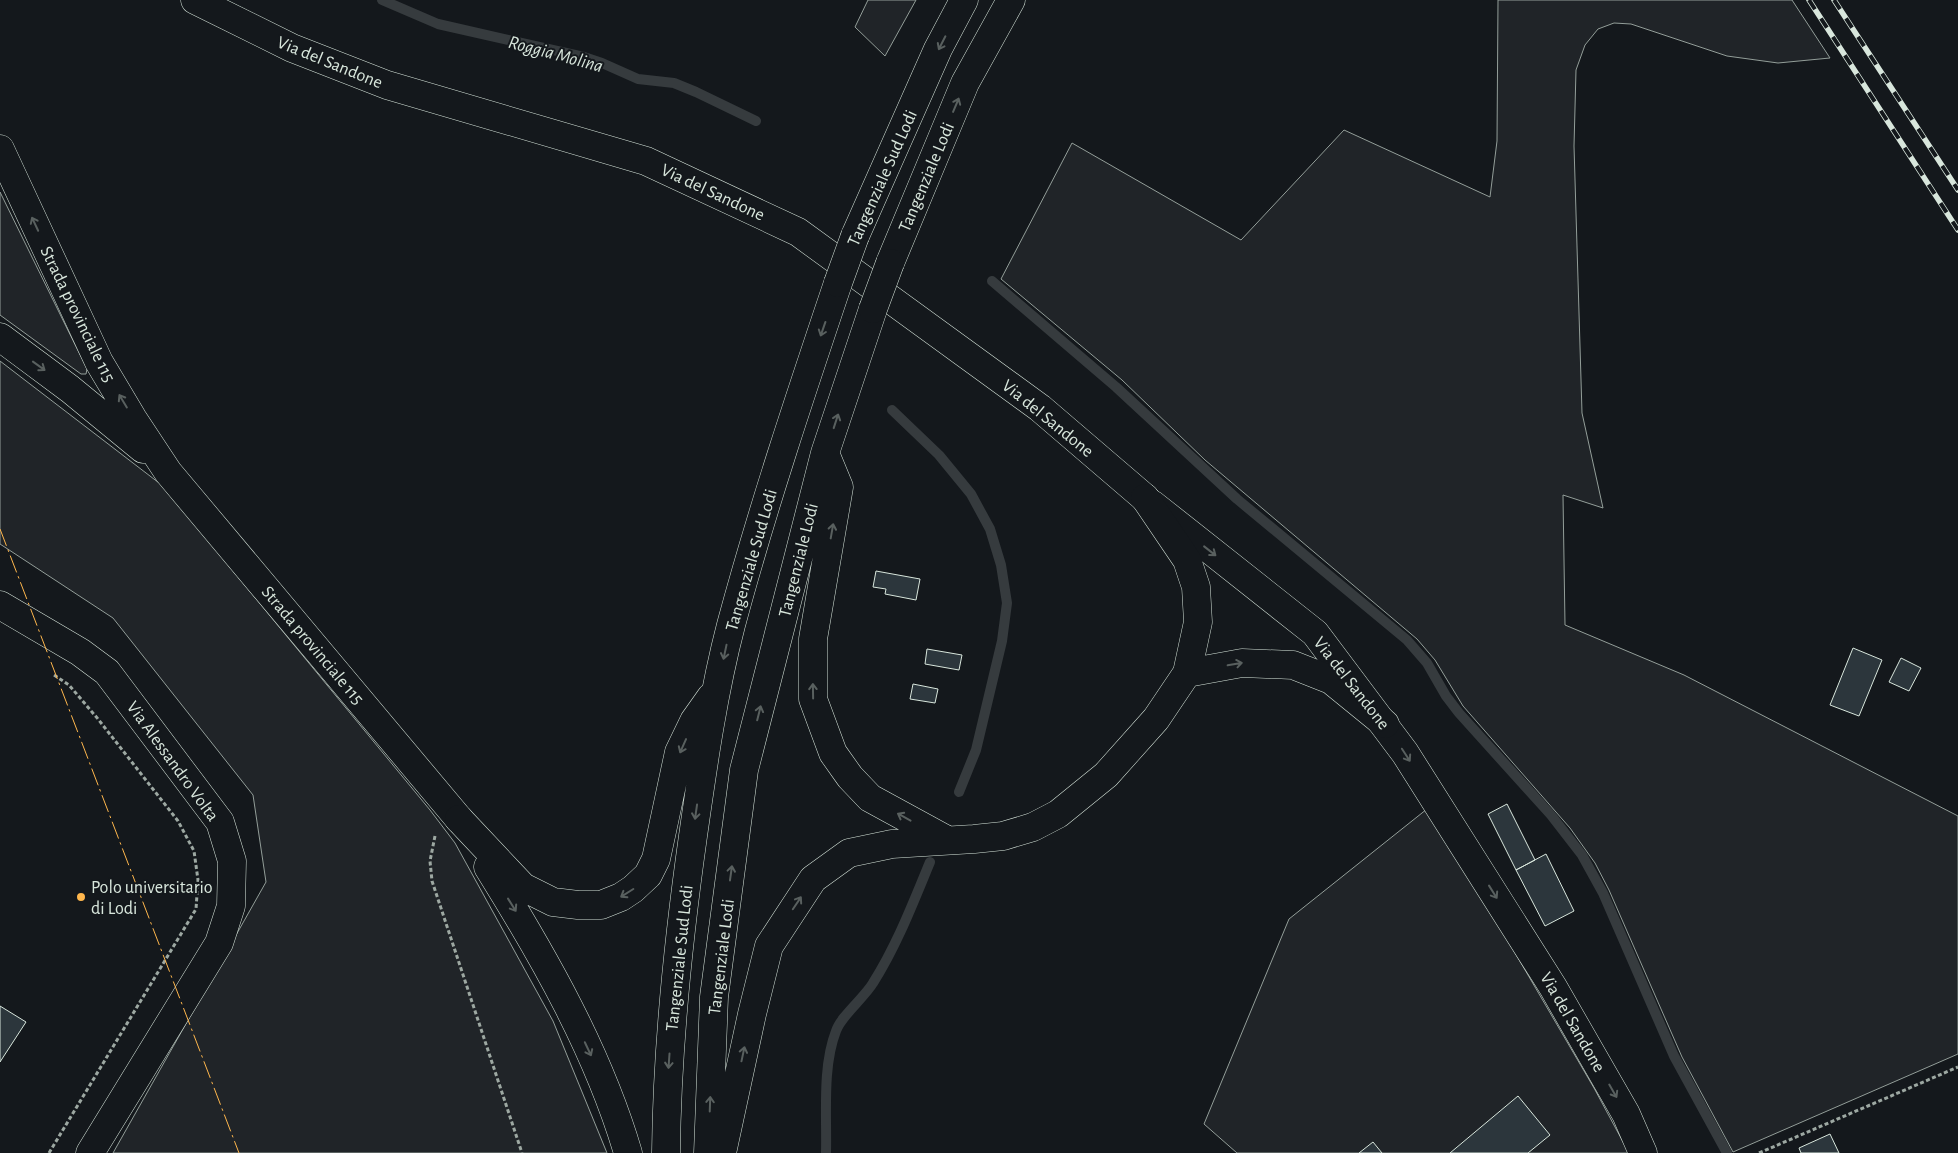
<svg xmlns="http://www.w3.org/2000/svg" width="1958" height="1153" viewBox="0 0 1958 1153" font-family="'Alegreya Sans',sans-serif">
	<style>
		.green { fill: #202428; stroke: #939e99 }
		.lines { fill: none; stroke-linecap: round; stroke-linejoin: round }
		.stream { stroke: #363b3e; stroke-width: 10 }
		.building { fill: #2c363c; stroke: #d8e6dc }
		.minor-casing { stroke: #d8e6dc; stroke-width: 29 }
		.secondary-casing { stroke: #d8e6dc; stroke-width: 29 }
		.trunk-casing { stroke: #d8e6dc; stroke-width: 29 }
		.path { stroke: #9da8a2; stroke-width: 3; stroke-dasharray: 4 2.5; stroke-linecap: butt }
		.minor { stroke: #14181c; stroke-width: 28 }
		.secondary { stroke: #14181c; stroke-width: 28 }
		.trunk { stroke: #14181c; stroke-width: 28 }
		.rail-casing { stroke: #d8e6dc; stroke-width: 5.5 }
		.rail { stroke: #14181c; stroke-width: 4; stroke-dasharray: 11; stroke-linecap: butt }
		.trunk-bridge-casing { stroke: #d8e6dc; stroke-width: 29; stroke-linecap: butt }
		.trunk-bridge { stroke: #14181c; stroke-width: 28 }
		.power { stroke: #ffb74d; stroke-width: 1; stroke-dasharray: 18 4 2.5 4; stroke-linecap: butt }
		.oneway { stroke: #59605f }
		.poi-dot { fill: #ffb74d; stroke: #14181c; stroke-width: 2 }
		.labels { text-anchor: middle; stroke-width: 4; stroke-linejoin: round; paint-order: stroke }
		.street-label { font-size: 18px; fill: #d8e6dc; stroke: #14181c }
		.poi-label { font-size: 18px; fill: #d8e6dc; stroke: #14181c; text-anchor: start }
		.water-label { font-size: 19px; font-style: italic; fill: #d8e6dc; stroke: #14181c }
	</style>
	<rect width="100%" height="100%" fill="#14181c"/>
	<path class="green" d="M868,0H916L885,56L855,27Z
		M1498,0H1792L1830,58L1778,63L1727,56L1631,24L1614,23L1598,29L1585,45L1576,70L1574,146L1582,413L1603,508L1563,495L1565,625L1684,675L1958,816V1054L1733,1152L1682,1057L1609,890L1595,863L1570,828L1463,706L1435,660L1417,639L1205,460L1122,380L1001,279L1072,143L1241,240L1344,130L1490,197L1497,141Z
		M0,192L87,369L86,374H81L0,315Z
		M0,361L163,486L430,810L455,843L553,1021L607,1153H113L266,882L253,795L113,618L0,544Z
		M1427,809L1476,886L1594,1088L1629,1153H1237L1204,1124L1289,919Z"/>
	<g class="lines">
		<path class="stream" d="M382,0L438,24L584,57L602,63L638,79L674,83L696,92L756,121
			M992,281L1116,387L1237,499L1407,640L1427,663L1446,696L1459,713L1551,815L1582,855L1603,893L1674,1056L1727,1153
			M892,410L939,455L971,494L990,529L1001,565L1007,603L1002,641L976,750L959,792
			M826,1153C827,1115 822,1067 836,1031C841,1016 864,998 873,983C897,945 913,903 930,862"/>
	</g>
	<path class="building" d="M876,571L920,579L916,600L885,594L886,589L873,587Z
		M1853,648L1882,660L1859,716L1830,705Z
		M927,649L962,655L959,670L925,664Z
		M1901,658L1921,668L1909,691L1889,682Z
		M913,684L938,689L935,703L910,699Z
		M1507,804L1535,860L1516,870L1488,814Z
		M1546,854L1574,911L1545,926L1516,870Z
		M0,1006L26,1022L0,1062Z
		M1518,1096L1550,1135L1528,1153H1450Z
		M1830,1134L1839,1153H1801L1799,1148Z
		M1373,1142L1382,1153H1359Z"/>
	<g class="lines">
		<defs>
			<path id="minor" d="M1152,504L1315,633L1405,753L1553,987L1626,1114L1643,1153
				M0,605L80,652L107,672L220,822L232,861L231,906L219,943L90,1153"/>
			<path id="secondary" d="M195,0L292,48L387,85L646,161L798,232L1040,408L1145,498
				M0,149L99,362L133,419L168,472L459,819
				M0,337L70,389L143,449"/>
			<path id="trunk" d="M855,236L938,49L964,0
				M890,263L965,83L1011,0
				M825,453L839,487L813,639V699L833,753L850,777L870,798L947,840
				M1187,673L1242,663L1293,665L1331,680L1385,724
				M459,819L523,887L553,902L578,905H601L621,897L633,889L648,875L656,859L679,752L694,721L711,697
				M488,867C544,957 598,1051 628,1153
				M666,1153C667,1047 678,942 693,836C703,766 713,694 731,625C762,510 800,396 838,283
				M708,1153L714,997L744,770L825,453L873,309
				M722,1153L752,1014L769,946L813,879L849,853L892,844L974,839L1003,836L1033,827L1058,814L1106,775L1156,719L1187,673L1198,622L1196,587L1187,560L1145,498"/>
		</defs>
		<use href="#minor" class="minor-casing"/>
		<use href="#secondary" class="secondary-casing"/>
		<use href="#trunk" class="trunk-casing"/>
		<path class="path" d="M435,836L430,861L432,881L522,1153
			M49,1153L196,909L198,880L194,851L178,821L98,719L69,685L54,675
			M1759,1153L1958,1067"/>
		<use href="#minor" class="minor"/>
		<use href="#secondary" class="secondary"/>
		<use href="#trunk" class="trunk"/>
		<defs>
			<path id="rail" d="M1809,0L1958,230
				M1834,0L1958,190"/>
		</defs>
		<use href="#rail" class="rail-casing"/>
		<use href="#rail" class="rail"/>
		<defs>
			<path id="trunk-bridge" d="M838,283L855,236
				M873,309L890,263"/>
		</defs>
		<use href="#trunk-bridge" class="trunk-bridge-casing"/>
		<use href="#trunk-bridge" class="trunk-bridge"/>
		<path class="power" d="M0,529L239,1153"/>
	</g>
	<defs><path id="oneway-shaft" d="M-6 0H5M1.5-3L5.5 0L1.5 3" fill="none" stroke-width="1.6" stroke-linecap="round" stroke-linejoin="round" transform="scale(1.25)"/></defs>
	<g class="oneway">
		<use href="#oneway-shaft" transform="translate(942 43) rotate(117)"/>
		<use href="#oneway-shaft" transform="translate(956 105) rotate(-67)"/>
		<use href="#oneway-shaft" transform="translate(35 224) rotate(-115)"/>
		<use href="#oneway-shaft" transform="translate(823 329) rotate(109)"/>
		<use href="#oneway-shaft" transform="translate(39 366) rotate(36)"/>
		<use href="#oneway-shaft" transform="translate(123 401) rotate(-121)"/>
		<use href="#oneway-shaft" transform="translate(836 421) rotate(-72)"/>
		<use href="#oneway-shaft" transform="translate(832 531) rotate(-80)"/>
		<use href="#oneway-shaft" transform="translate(1210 551) rotate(38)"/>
		<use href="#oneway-shaft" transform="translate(725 652) rotate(102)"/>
		<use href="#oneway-shaft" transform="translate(1235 664) rotate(-10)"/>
		<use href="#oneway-shaft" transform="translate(813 691) rotate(-91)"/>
		<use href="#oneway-shaft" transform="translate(759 713) rotate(-76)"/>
		<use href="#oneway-shaft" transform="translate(683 746) rotate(114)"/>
		<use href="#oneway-shaft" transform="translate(1406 755) rotate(57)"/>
		<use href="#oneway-shaft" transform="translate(696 812) rotate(98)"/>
		<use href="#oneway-shaft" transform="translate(904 817) rotate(-151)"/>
		<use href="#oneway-shaft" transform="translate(731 873) rotate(-82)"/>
		<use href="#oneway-shaft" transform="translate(1493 892) rotate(58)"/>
		<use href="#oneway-shaft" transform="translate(627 893) rotate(148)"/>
		<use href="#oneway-shaft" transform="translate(797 903) rotate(-56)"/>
		<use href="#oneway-shaft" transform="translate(512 905) rotate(58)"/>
		<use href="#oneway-shaft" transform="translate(588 1049) rotate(65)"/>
		<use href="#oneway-shaft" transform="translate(743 1054) rotate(-78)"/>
		<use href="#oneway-shaft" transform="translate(669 1061) rotate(94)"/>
		<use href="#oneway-shaft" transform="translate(1613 1091) rotate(60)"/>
		<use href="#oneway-shaft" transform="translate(710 1104) rotate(-88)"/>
	</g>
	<circle class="poi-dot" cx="81" cy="897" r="5"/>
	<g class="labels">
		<g class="street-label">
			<text transform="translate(330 62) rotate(22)" y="6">Via del Sandone</text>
			<text transform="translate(926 177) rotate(-67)" y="6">Tangenziale Lodi</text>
			<text transform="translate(882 178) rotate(-66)" y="6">Tangenziale Sud Lodi</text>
			<text transform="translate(713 192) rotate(25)" y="6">Via del Sandone</text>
			<text transform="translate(78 314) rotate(64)" y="6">Strada provinciale 115</text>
			<text transform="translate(1048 418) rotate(39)" y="6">Via del Sandone</text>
			<text transform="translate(751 560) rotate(-74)" y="6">Tangenziale Sud Lodi</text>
			<text transform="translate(798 560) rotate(-76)" y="6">Tangenziale Lodi</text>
			<text transform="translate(313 645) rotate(50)" y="6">Strada provinciale 115</text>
			<text transform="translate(1352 683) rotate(52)" y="6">Via del Sandone</text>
			<text transform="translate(173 761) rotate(54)" y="6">Via Alessandro Volta</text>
			<text transform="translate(721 957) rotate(-83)" y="6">Tangenziale Lodi</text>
			<text transform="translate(679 958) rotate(-84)" y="6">Tangenziale Sud Lodi</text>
			<text transform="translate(1573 1022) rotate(60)" y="6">Via del Sandone</text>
		</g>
		<g class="poi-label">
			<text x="91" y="893">Polo universitario<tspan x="91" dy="21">di Lodi</tspan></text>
		</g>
		<g class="water-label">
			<text transform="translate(556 53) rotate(15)" y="7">Roggia Molina</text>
		</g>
	</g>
</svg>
